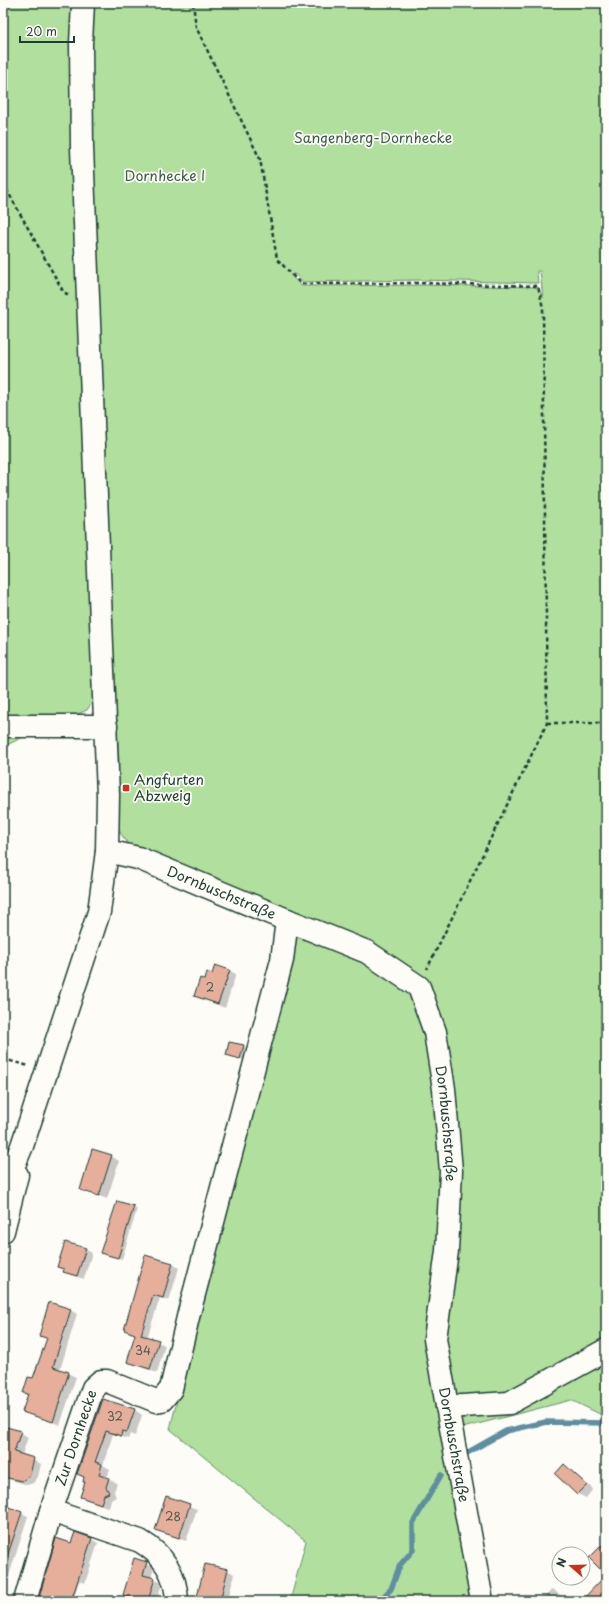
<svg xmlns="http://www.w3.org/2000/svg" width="609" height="1604" viewBox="0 0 609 1604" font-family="'Playpen Sans',sans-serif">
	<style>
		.green { fill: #b1df9e; stroke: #688e69; fill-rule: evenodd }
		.shadow { fill: #0003 }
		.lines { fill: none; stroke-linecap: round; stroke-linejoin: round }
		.stream { stroke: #5e8ea0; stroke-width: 5.5 }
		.building { fill: #e6af9c; stroke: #1f3d34 }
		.minor-casing { stroke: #1f3d34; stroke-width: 25 }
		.major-casing { stroke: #1f3d34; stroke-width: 25 }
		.path { stroke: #1f3d34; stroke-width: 2.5; stroke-dasharray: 4 3; stroke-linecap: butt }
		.minor { stroke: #fdfcf7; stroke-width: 22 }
		.major { stroke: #fdfcf7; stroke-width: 22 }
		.poi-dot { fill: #c8321e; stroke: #fdfcf7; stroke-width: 1.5 }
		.labels { text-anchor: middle; stroke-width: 3.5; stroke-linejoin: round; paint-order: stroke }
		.number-label { font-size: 12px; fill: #515a4e }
		.park-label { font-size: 14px; fill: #3c5d49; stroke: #fdfcf7 }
		.poi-label { font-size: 14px; fill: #1f3d34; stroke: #fdfcf7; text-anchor: start }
		.street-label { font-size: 14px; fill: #1f3d34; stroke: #fdfcf7 }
	</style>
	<rect width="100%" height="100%" fill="#fdfcf7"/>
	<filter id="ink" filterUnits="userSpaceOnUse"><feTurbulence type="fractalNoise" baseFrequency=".025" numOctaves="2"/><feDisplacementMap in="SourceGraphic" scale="8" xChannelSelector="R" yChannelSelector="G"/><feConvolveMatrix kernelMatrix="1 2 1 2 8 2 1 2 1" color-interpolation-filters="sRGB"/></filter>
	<g filter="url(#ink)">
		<path class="green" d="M3,3H75L93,615V701L87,710L75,715L23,721V737L3,747Z
			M91,3H606V1417L571,1400L447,1432L476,1601H290L306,1541L170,1429L289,946L297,934L413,973L130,846C127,841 121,836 119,830C111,809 118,782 119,761C103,508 91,256 91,3ZM537,271H540L543,298L538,287L420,285L302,286L290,275L295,274L302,282L419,280L538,283Z"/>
		<path class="shadow" d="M230,971L236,974L225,1008L195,996L205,981L213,975Z
			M243,1046L247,1048L244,1060L227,1054Z
			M111,1156L119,1161L107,1199L81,1189Z
			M133,1207L137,1209L122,1259L105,1254Z
			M85,1249L92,1253L84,1279L71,1275L58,1266Z
			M173,1264L179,1268L169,1301L160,1298L147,1338L165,1345L157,1373L128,1362L136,1335L125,1330Z
			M70,1310L77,1314L60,1370L76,1377L60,1425L23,1411L28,1396L24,1393L34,1380L47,1340L40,1335Z
			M104,1400L135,1410L142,1415L135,1436L130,1434L128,1439L113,1434L103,1465L110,1469L107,1478L117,1483L114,1492L116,1497L111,1500L109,1508L82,1497L86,1482L85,1478L78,1474Z
			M3,1429L20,1432L28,1437L22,1455L41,1464L38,1477L33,1483L27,1485L3,1477Z
			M564,1465L593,1489L586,1498L578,1494Z
			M166,1498L197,1509L186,1541L156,1530Z
			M3,1506L28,1516L3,1595Z
			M91,1539L98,1543L85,1583L79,1581L73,1601H39L72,1544Z
			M135,1559L154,1568L151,1578L162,1583L157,1601H137L124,1595Z
			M227,1570L234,1574L228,1601H198Z
			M552,1589L562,1596L565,1595L572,1599V1601H542Z
			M511,1597L518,1601H507Z"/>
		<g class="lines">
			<path class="stream" d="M465,1454L506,1431L546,1422L606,1423
				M379,1601L391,1589L400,1565L413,1550V1523L441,1475"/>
		</g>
		<path class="building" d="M215,965L230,970L218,1004L194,996L200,978L205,980L207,972L212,974Z
			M229,1042L244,1045L240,1059L226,1055Z
			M92,1149L112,1155L99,1196L80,1190Z
			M117,1201L134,1206L118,1258L100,1253Z
			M65,1242L86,1248L77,1276L63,1272L64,1269L57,1267Z
			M145,1255L173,1263L163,1298L153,1295L141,1335L159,1340L150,1369L127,1362L135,1334L124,1330Z
			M49,1302L71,1309L53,1367L69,1372L53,1422L22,1412L28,1394L23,1393L28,1377L33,1378L47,1338L39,1336Z
			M103,1399L135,1409L127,1432L122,1431L121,1436L106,1431L95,1462L102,1464L99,1475L109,1478L106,1487L109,1493L104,1495L101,1504L80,1497L85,1482H83L84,1477L77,1474Z
			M3,1426L21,1431L14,1452L34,1458L30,1475L22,1481L3,1477Z
			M564,1464L587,1485L577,1495L555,1474Z
			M166,1496L190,1504L179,1538L155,1530Z
			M3,1505L22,1512L6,1560L3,1559Z
			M75,1532L92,1538L71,1601H38L56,1538L71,1543Z
			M606,1541V1575L589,1558Z
			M134,1558L147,1562L143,1575L155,1578L148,1601H140L123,1595Z
			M205,1564L228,1569L220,1601H196Z
			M606,1575V1601H581Z"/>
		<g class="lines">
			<defs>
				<g id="minor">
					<path d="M3,726H106"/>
					<path id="s1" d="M107,851L138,858L287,920L367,952L419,987L435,1032L444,1089L451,1171L447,1251L435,1339L482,1601"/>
					<path d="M447,1407L509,1403L606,1350"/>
					<path d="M51,1511L140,1541C164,1555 176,1574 177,1601"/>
					<path id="s2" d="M25,1601L51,1511L93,1388L101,1381H107L156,1401L162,1400L171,1389L189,1313L282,960L287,920"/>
				</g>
				<path id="major" d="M3,1191L22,1146L99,912L107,851L108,795L82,148L81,43L83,3
					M3,1231L17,1175"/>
			</defs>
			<use href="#minor" class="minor-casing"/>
			<use href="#major" class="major-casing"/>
			<path class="path" d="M193,3L196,27L260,159L277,259L301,284L420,283L538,286L543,308L547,723L427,969
				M3,183L63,291L68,295
				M547,723H606
				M3,1059L29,1066"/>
			<use href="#minor" class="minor"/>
			<use href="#major" class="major"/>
		</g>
	</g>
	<rect class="poi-dot" x="122" y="784" width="8" height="8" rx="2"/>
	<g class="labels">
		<g class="number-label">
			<text x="210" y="992">2</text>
			<text x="143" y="1355">34</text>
			<text x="115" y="1421">32</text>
			<text x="173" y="1521">28</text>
		</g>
		<g class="park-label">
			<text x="373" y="143">Sangenberg-Dornhecke</text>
			<text x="165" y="181">Dornhecke I</text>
		</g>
		<g class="poi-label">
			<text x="134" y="785">Angfurten<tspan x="134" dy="16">Abzweig</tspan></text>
		</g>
		<g class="street-label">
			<text dy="5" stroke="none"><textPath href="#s1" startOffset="122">Dornbuschstraße</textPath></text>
			<text dy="5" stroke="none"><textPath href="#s1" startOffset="482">Dornbuschstraße</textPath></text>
			<text dy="5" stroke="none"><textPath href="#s2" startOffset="171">Zur Dornhecke</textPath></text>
			<text dy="5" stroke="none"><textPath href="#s1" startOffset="806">Dornbuschstraße</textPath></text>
		</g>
	</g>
	<rect width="609" height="1604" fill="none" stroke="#fdfcf7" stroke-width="16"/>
	<rect x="8" y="8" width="593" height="1588" fill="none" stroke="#1f3d34" stroke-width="1.5" filter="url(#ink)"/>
	<g transform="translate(571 1566) rotate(290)"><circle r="19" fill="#fdfcf7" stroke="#a4b0a9"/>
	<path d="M0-3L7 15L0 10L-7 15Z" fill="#c8321e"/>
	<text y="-6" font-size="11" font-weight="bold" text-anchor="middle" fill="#1f3d34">N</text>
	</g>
	<path d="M20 36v6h54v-6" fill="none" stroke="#1f3d34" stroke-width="2"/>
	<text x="26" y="36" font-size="12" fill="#1f3d34" stroke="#fdfcf7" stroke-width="3" paint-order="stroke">20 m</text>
</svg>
